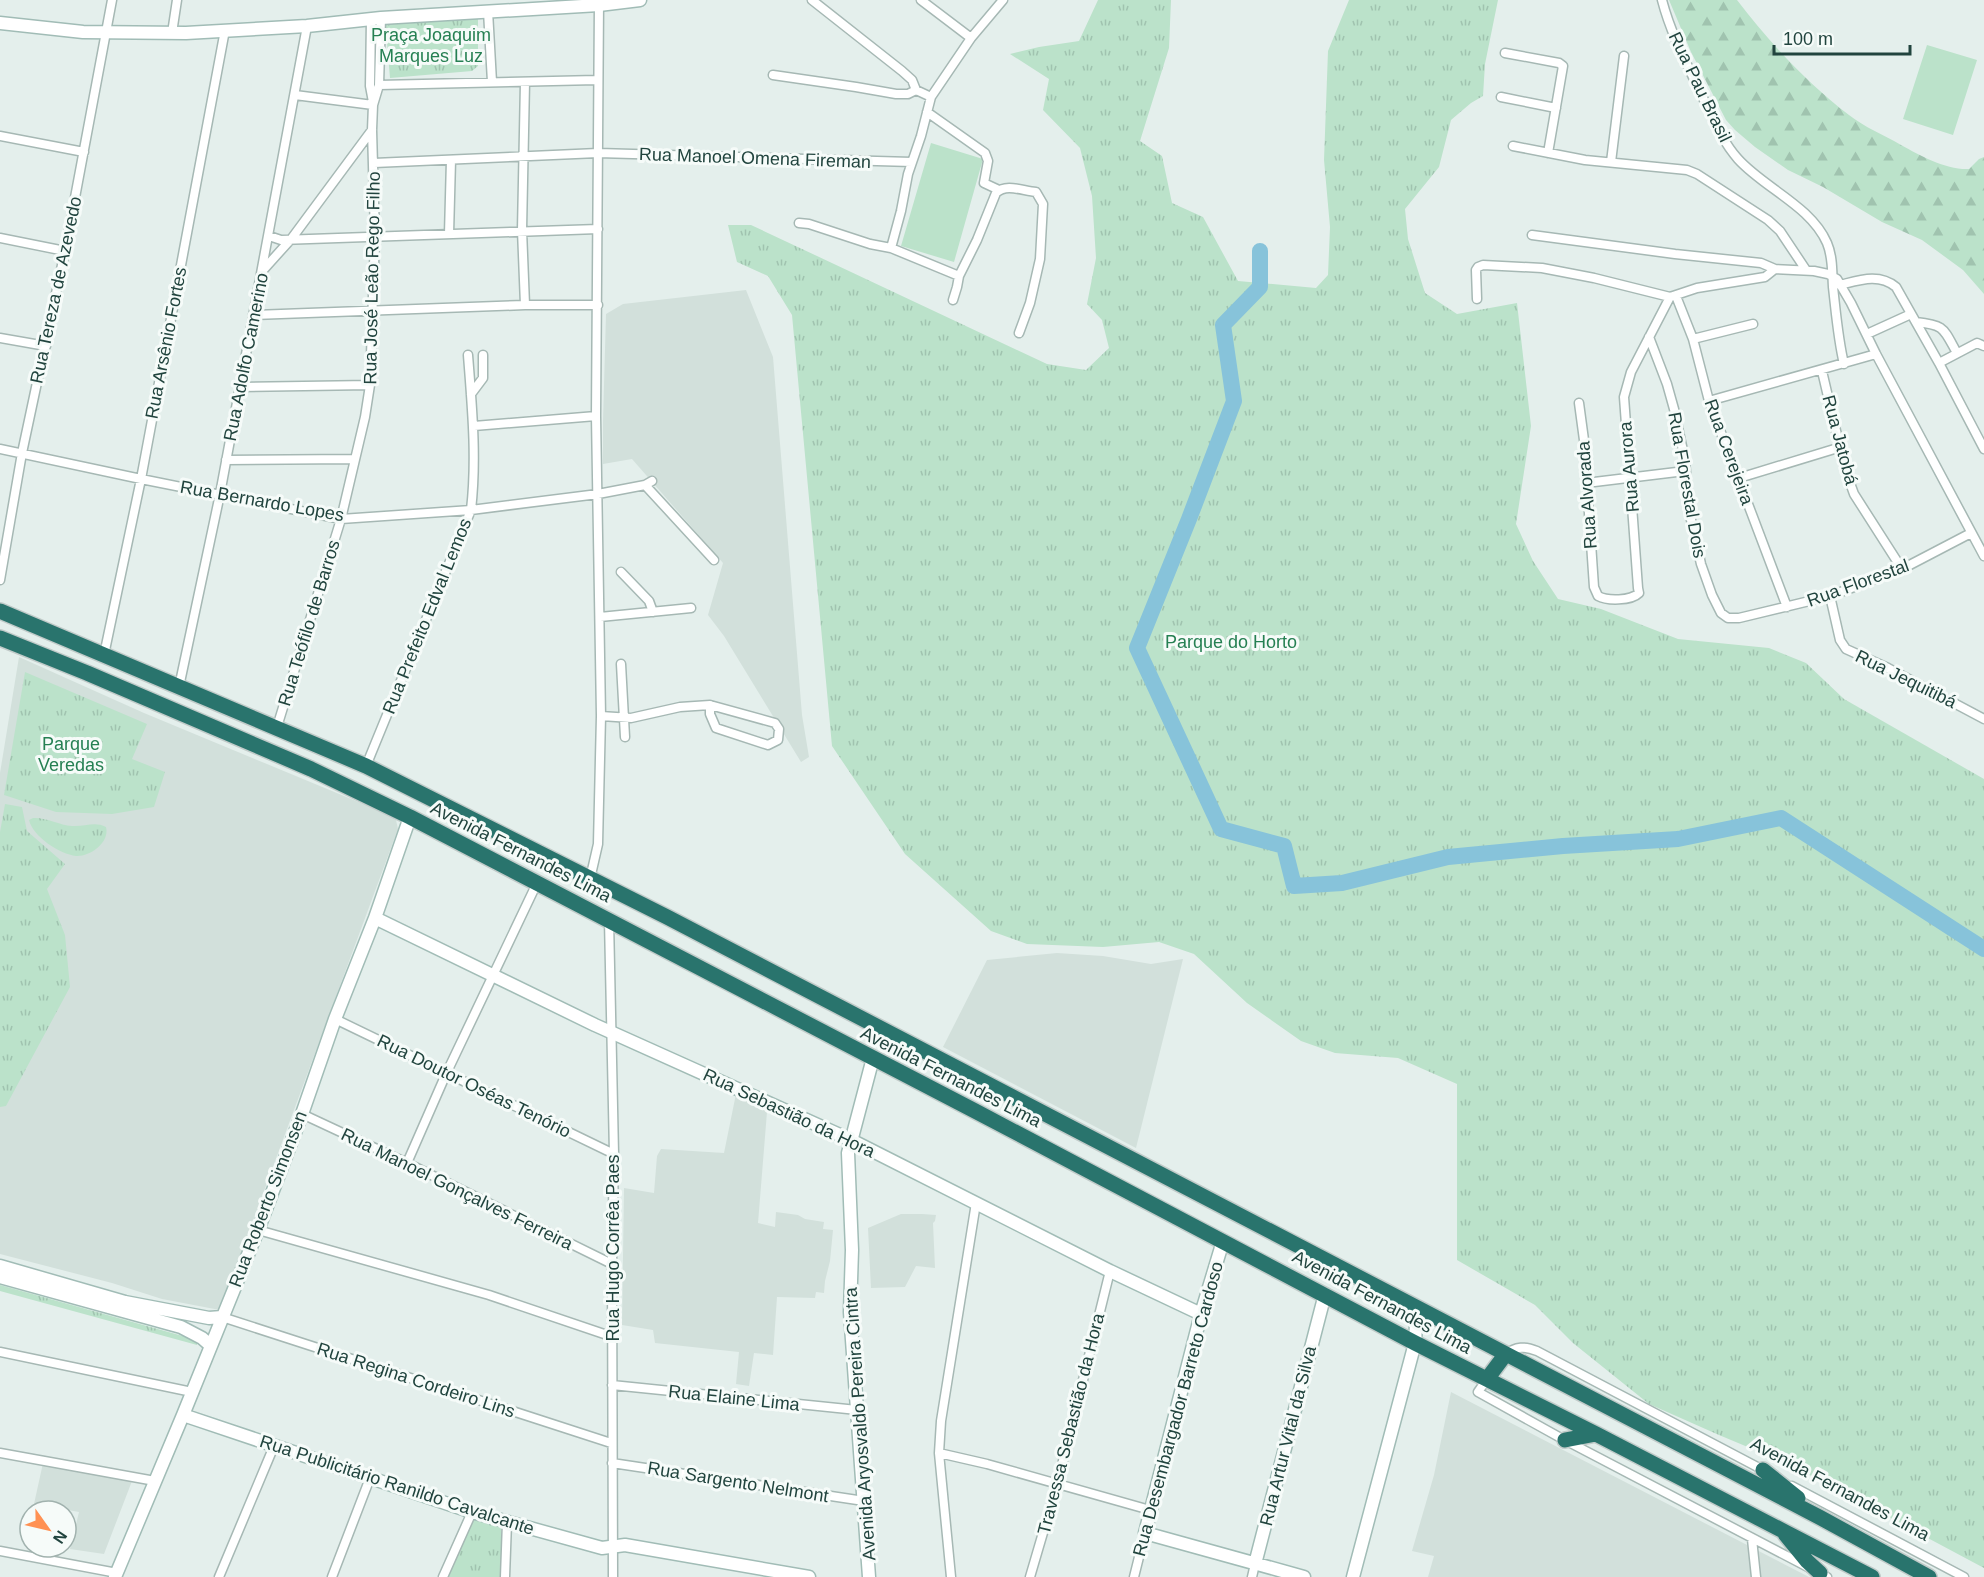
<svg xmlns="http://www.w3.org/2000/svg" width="1984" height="1577" viewBox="0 0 1984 1577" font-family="Arial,sans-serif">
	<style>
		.built { fill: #d2e0db }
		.grass { fill: #bbe2ca }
		.forest { fill: url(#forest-firs) }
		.park { fill: url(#park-tufts) }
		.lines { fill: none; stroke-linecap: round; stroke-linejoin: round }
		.river { stroke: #87c3da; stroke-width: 16 }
		.street-casing { stroke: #a6b8b4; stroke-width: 11 }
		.secondary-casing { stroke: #a1bcb6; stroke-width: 15 }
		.highway-casing { stroke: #c1cbc9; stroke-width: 18 }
		.street { stroke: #fff; stroke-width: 8 }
		.secondary { stroke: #fff; stroke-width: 12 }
		.highway { stroke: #29746d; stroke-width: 15 }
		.labels { text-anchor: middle; stroke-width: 6; stroke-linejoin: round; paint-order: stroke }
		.park-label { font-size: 18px; fill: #268053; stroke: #f6fbf9 }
		.street-label { font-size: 18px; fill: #21443e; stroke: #f6fbf9 }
	</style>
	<defs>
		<pattern id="forest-firs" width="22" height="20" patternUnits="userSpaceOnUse" patternTransform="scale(1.5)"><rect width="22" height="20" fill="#bbe2ca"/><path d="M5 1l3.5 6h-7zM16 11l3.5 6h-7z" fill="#a0c3af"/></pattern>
		<pattern id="park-tufts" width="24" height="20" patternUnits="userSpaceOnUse" patternTransform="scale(1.5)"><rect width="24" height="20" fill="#bbe2ca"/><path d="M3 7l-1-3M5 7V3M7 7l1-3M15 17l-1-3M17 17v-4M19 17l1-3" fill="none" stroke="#a0c3af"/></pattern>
	</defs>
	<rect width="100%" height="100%" fill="#e4efec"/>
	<path class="built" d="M746,290L773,357L802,715L809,757L801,762L724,636L708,615L723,563L632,459L603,464V421L606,314L623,304Z
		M19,657L144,713L373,808L396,820L398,829L220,1310L162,1299L112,1283L0,1254V773Z
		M1057,953L1103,956L1151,964L1183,959L1136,1148L943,1047L987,960Z
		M737,1089L767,1112L758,1223L775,1227L776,1212L798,1215L805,1219L824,1222L823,1229L833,1230L830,1261L825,1281L824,1293L816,1292L815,1298L777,1297L773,1355L754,1353L749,1386L736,1384L739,1352L655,1343L653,1330L622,1325L624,1188L654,1193L657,1156L661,1149L724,1153Z
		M901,1214H922L936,1215L935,1221L933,1223L935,1268L916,1266L905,1287L871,1288L868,1228Z
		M1451,1392L1809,1577H1428L1434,1556L1412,1551L1434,1475Z
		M43,1463L132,1481L104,1554L70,1549L79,1512L34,1504Z"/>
	<path class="grass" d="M1927,45L1977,60L1953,135L1903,119Z
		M931,143L983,159L954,262L901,246Z"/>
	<path class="forest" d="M1669,0H1737C1769,42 1807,83 1849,115C1864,127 1884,135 1901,145C1921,156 1946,170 1969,169L1979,159L1984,157V294L1963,270L1922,240L1882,222L1823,187L1788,170L1755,147L1735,130L1726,120L1691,52Z"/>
	<path class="park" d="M1098,0H1171L1169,48L1140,141L1162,156L1172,203L1203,217L1238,281L1316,288L1328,275L1330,227L1324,160L1328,51L1349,0H1498L1485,64L1483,96L1471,103L1451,120L1439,167L1405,209L1408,239L1425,293L1457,314L1517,303L1531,426L1516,524L1533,561L1558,599L1601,609L1678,639L1769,648L1806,663L1844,699L1984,779V1568L1791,1465L1719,1435L1649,1404L1573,1343L1535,1305L1457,1260V1084L1398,1058L1335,1053L1301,1041L1247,1003L1194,954L1159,942L1103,947L1027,944L991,931L905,854L832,746L792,315L768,276L737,262L728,225H751L1047,364L1086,370L1109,348L1102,320L1087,304L1096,258L1092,196L1080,148L1043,110L1049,79L1010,54L1039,47L1079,41Z
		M478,13V66L472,71L390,78L385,19Z
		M25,672L147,724L132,759L165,772L154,807L112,814L56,812L4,795Z
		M5,804L22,807L27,831L65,864L47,889L65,935L70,987L6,1106L0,1107V832Z
		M33,818C46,817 59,825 72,826C84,827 95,821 106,827C110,842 91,857 76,856C60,854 33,837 29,820Z
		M0,1285L197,1340V1345L0,1291Z
		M473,1510L501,1520V1577H446L463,1522Z"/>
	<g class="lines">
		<path class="river" d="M1260,251V287L1223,325L1234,401L1189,519L1137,648L1221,829L1284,846L1294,886L1342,883L1448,857L1563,846L1678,839L1781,818L1984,949"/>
		<defs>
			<path id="street" d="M812,0L902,71L912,80L916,90L931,97
				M921,0L971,38
				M1662,0C1671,35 1689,68 1704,100C1714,121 1723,142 1738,159C1764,188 1811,206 1827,243C1833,257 1832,272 1833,287C1836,313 1838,339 1844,364
				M488,11L492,82
				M371,19L370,86L373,102
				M172,33L177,0
				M1505,53L1559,63L1563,66L1548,153
				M773,75L856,87L896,94H908L916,90
				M379,85L597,80
				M295,95L373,105
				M1501,97L1556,108
				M927,112L985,153L988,161L984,183L999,190
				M0,136L84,152
				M1513,146L1585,160L1687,170L1697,174L1768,220L1780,231L1806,270
				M1611,162L1624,56
				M374,163L598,153L912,162
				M799,223L809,224L870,244L891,248L959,276
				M449,234L451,160
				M1532,235L1675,254L1761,263L1775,269L1814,271L1828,274L1837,279L1851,303L1876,354L1984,556
				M269,236L281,240L598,229
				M0,238L65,251
				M891,248L901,211L908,174L921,136L931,97L971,38L1003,0
				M264,269L292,238L372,130
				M1840,285C1860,280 1879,273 1896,287L1939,363L1984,449
				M1676,296L1693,339L1709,401L1787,607
				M1477,299L1476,270L1478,267L1483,265L1542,268L1594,278L1670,297L1697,288L1765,277L1775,269
				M953,300L957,287L959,276L977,240L996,193C1006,183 1023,191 1036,192L1043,204L1040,259L1030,303L1019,333
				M525,305L522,230L525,82
				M253,315L525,305H598
				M1916,322C1945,325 1943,328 1957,353
				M1867,334L1911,314
				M1649,337L1667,384L1674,409L1685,460L1689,511L1701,564L1712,595L1721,613L1728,618H1739L1830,596L1902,569L1971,533
				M0,338L46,346
				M1693,339L1753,324
				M1939,363L1977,343L1984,346
				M1822,371L1845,469L1854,494L1902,569
				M240,387L370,385
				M471,394L483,378V355
				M1709,401L1876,354
				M1579,403L1584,440L1594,587L1598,596C1607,601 1631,601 1639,593L1638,588L1624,397L1631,372L1670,297
				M474,426L596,416
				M0,449L141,479L341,519L471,510L598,494L645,485L652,481
				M226,460L355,459
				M1739,478L1841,447
				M1586,483L1685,471
				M645,485L714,560
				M621,572L649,601L653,612
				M0,580L22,453L65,251L112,0
				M1830,596L1840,640L1846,649L1888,668L1984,719
				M600,617L691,608
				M104,655L141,479L225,30
				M621,664L625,737
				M179,687L220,494L307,26
				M601,716L631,718L680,707L710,705L775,723L779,729L778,740L768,745L716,728L710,714V705
				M277,727L341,519L365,417L370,385L375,236L372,130L373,105L379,85L381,18
				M366,766L471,510C477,458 472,407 468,355
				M590,879L598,844L601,716L596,416L599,2
				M609,920L614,1154L612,1264L613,1577
				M335,1019L614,1154
				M302,1114L407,1163L612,1264
				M407,1163L446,1074L537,883
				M258,1230L489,1295L613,1337
				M222,1317L611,1443
				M0,1352L192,1392
				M1505,1355C1516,1346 1525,1346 1537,1351L1765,1471
				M1487,1379L1478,1392L1559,1437L1827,1577
				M612,1385L857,1410
				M0,1453L155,1481
				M939,1453L987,1464L1150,1510
				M612,1463L864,1501
				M1792,1486L1964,1577
				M1752,1539L1756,1577
				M0,1551L117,1573
				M219,1577L274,1446
				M332,1577L370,1478
				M443,1577L472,1512
				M505,1577L507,1522
				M951,1577L939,1453L941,1421L976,1203
				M1030,1577L1057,1485L1110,1271
				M1134,1577L1145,1533
				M1252,1577L1255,1564"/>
			<path id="secondary" d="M0,23L83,32L186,33L307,26L381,18L599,5L640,0
				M375,918L595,1025L851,1140L1110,1271L1201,1314
				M1223,1241L1201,1314L1145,1533L1304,1577
				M0,1266L125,1302L209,1318L222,1317
				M0,1277L181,1327L202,1338L210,1345
				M183,1415L472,1512L602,1548L625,1545L809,1577
				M1255,1564L1325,1294
				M115,1577L183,1415L258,1230L302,1114L335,1019L375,918L410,817
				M869,1577L850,1312L852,1250L848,1153L873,1058
				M1353,1577L1415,1343L1416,1324L1409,1304"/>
			<path id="highway" d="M0,611L366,766L667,917L1821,1518L1929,1577
				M0,638L87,673L311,769L410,817L977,1112L1415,1343L1596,1434L1872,1577
				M1487,1379L1505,1355
				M1565,1440L1596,1434
				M1763,1470L1798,1498
				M1785,1534L1807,1561L1820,1573"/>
		</defs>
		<use href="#street" class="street-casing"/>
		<use href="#secondary" class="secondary-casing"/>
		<use href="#highway" class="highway-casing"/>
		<use href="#street" class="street"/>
		<use href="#secondary" class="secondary"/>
		<use href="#highway" class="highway"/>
	</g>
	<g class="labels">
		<g class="park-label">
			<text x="431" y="41">Praça Joaquim<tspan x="431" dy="21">Marques Luz</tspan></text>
			<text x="1231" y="648">Parque do Horto</text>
			<text x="71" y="750">Parque<tspan x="71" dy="21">Veredas</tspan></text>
		</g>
		<g class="street-label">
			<text transform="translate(1700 87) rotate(64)" y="6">Rua Pau Brasil</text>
			<text transform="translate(755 158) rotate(2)" y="6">Rua Manoel Omena Fireman</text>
			<text transform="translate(372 278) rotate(-89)" y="6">Rua José Leão Rego Filho</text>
			<text transform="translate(56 290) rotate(-78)" y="6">Rua Tereza de Azevedo</text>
			<text transform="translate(166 343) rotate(-79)" y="6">Rua Arsênio Fortes</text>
			<text transform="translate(246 357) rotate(-79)" y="6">Rua Adolfo Camerino</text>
			<text transform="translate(1840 440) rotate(75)" y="6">Rua Jatobá</text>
			<text transform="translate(1729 452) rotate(70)" y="6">Rua Cerejeira</text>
			<text transform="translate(1629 467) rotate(-95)" y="6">Rua Aurora</text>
			<text transform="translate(1687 485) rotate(80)" y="6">Rua Florestal Dois</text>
			<text transform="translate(1587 495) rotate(-94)" y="6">Rua Alvorada</text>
			<text transform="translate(262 501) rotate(10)" y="6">Rua Bernardo Lopes</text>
			<text transform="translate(1858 583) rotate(-20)" y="6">Rua Florestal</text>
			<text transform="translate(427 616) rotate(-68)" y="6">Rua Prefeito Edval Lemos</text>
			<text transform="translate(309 623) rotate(-73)" y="6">Rua Teófilo de Barros</text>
			<text transform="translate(1906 679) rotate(26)" y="6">Rua Jequitibá</text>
			<text transform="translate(521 852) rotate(27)" y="6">Avenida Fernandes Lima</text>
			<text transform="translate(951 1077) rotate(27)" y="6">Avenida Fernandes Lima</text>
			<text transform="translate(474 1086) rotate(26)" y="6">Rua Doutor Oséas Tenório</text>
			<text transform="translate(789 1113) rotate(25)" y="6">Rua Sebastião da Hora</text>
			<text transform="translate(457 1189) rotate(26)" y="6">Rua Manoel Gonçalves Ferreira</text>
			<text transform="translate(268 1199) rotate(-69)" y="6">Rua Roberto Simonsen</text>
			<text transform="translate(613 1248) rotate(-90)" y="6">Rua Hugo Corrêa Paes</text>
			<text transform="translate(1382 1302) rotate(28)" y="6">Avenida Fernandes Lima</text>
			<text transform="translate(416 1380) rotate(18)" y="6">Rua Regina Cordeiro Lins</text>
			<text transform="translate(734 1398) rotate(6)" y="6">Rua Elaine Lima</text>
			<text transform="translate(1178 1409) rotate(-75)" y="6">Rua Desembargador Barreto Cardoso</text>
			<text transform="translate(860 1424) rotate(-94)" y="6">Avenida Aryosvaldo Pereira Cintra</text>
			<text transform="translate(1071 1424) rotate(-76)" y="6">Travessa Sebastião da Hora</text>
			<text transform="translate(1288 1436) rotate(-76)" y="6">Rua Artur Vital da Silva</text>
			<text transform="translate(738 1482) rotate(9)" y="6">Rua Sargento Nelmont</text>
			<text transform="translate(397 1485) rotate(18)" y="6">Rua Publicitário Ranildo Cavalcante</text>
			<text transform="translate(1840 1489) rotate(28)" y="6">Avenida Fernandes Lima</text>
		</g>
	</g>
	<g transform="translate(48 1529) rotate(124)"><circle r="28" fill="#f6fbf9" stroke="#a1b2ae" stroke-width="1.5"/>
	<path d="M0-4.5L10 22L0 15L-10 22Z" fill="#ff9153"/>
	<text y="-9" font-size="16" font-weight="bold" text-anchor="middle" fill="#21443e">N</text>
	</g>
	<path d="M1774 45v9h136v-9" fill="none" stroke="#21443e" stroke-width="3"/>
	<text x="1783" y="45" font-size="18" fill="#21443e" stroke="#f6fbf9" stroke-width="4.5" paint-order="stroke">100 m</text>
</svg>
